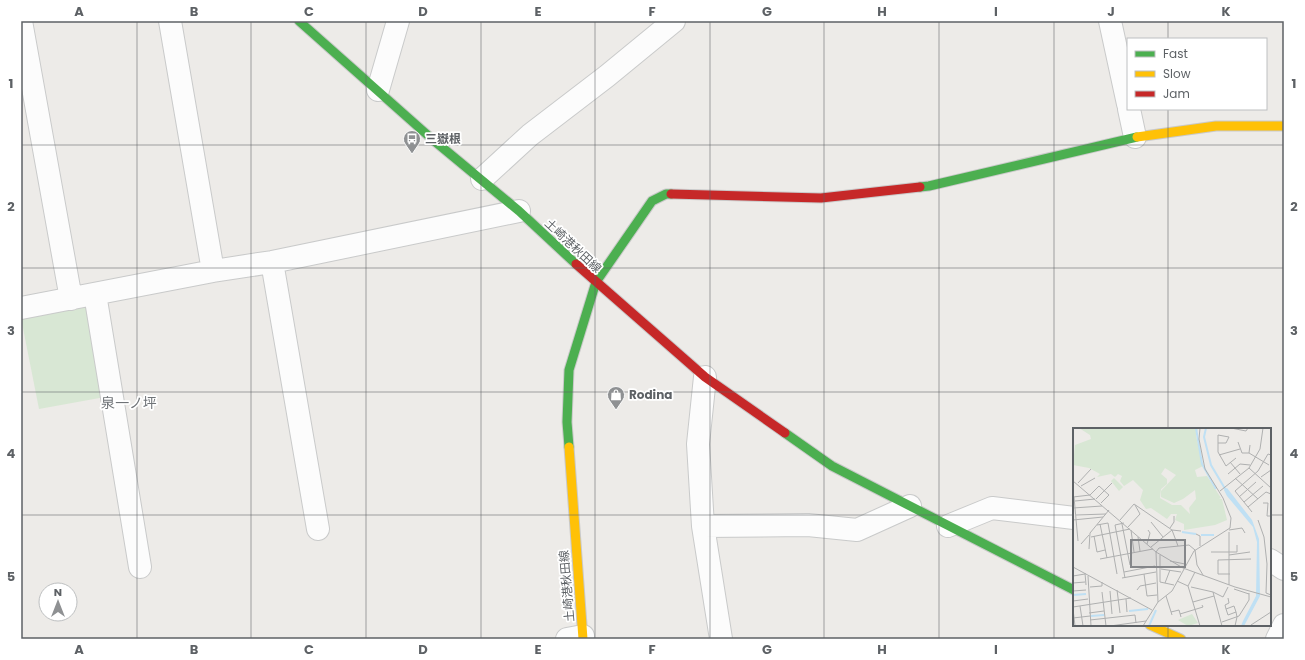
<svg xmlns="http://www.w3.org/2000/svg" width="1305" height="660" viewBox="0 0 1305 660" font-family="Poppins,'Noto Sans JP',sans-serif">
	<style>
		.green { fill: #d8e7d4 }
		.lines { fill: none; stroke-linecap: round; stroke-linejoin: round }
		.street-casing { stroke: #c9caca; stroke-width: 24 }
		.fast-casing { stroke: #c9c9c9; stroke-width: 11 }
		.slow-casing { stroke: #c9c9c9; stroke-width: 11 }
		.jam-casing { stroke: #c9c9c9; stroke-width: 11 }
		.street { stroke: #fcfcfc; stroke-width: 22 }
		.fast { stroke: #4caf50; stroke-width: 9 }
		.slow { stroke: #ffc107; stroke-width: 9 }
		.jam { stroke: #c62828; stroke-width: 9 }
		.grid { fill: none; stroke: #5d6165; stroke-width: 1; stroke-opacity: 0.55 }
		.labels { text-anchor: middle; stroke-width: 3.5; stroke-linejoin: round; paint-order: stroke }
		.poi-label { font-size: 12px; font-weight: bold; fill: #5d6165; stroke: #fff; text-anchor: start }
		.street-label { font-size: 12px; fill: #5d6165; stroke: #fff }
		.quarter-label { font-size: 14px; fill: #6f7377; stroke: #fff }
		.inset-river { fill: none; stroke: #bfe0f4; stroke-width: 2 }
		.inset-road { fill: none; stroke: #afb0b0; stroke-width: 1 }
		.view { fill: #85878a; fill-opacity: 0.15; stroke: #85878a; stroke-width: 2 }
		.inset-edge { fill: none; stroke: #5d6165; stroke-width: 2 }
		.neatline { fill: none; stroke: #5d6165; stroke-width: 1.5 }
		.grid-label { font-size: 13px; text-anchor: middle; font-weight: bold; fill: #5d6165 }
	</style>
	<rect width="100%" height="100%" fill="#edebe8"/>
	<path class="green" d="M87,305L105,397L39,409L21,318Z"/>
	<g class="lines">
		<defs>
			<path id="street" d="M21,21L71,299
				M170,21L213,271
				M1110,21L1128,104
				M378,90L398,21
				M1129,109L1135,137
				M482,179L530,135L607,76L674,21
				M272,262L318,529
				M95,294L140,567
				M21,308L213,271L272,262L519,211
				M705,377L698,444L703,526L721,639
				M703,526L808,525L857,530L910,506
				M948,526L992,508L1074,518
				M1270,560L1284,569
				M567,639L583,636
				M1277,639L1284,625"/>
			<path id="fast" d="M299,21L432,139L519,211L576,264
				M920,187L929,186L1137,137
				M785,433L832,466L1074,590
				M569,447L567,422L569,370L596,282L652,201L666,194H671"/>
			<path id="slow" d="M1137,137L1216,126H1284
				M569,447L583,639
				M1150,625L1181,639"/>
			<path id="jam" d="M671,194L821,198L920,187
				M576,264L705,377L785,433"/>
		</defs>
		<use href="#street" class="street-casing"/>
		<use href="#fast" class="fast-casing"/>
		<use href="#slow" class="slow-casing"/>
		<use href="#jam" class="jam-casing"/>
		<use href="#street" class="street"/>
		<use href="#fast" class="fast"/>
		<use href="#slow" class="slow"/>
		<use href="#jam" class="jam"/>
	</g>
	<path class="grid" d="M137,21V639M251,21V639M366,21V639M481,21V639M595,21V639M710,21V639M824,21V639M939,21V639M1054,21V639M1168,21V39M1168,109V429M21,145H1284M21,268H1284M21,392H1284M21,515H1074M1270,515H1284M1168,625V639"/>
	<defs>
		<symbol id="bus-pin" viewBox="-11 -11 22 30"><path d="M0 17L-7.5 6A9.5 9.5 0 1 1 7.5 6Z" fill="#8f9193" stroke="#fff"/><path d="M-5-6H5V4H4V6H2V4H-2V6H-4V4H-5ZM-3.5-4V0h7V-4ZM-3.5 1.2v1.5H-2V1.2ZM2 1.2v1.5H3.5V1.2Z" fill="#fff"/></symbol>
		<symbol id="shop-pin" viewBox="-11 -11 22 30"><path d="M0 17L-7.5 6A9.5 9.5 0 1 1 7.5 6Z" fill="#8f9193" stroke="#fff"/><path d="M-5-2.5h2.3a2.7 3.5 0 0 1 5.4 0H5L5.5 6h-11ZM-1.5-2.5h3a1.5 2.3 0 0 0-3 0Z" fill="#fff"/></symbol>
	</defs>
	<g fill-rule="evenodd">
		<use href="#bus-pin" x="402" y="129" width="20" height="27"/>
		<use href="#shop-pin" x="606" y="385" width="20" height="27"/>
	</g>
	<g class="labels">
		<g class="poi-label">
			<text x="425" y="143">三嶽根</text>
			<text x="629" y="399">Rodina</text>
		</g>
		<g class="street-label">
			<text transform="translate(573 246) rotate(43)" y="4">土崎港秋田線</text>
			<text transform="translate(567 586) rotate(-95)" y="4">土崎港秋田線</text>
		</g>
		<g class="quarter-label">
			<text x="129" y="408">泉一ノ坪</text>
		</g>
	</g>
	<g transform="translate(1073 428)">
		<rect width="198" height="198" fill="#edebe8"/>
		<path d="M6,0H125L123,8L130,38L122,42L124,49L134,48L148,70L146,71H149L154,92L142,97L111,102V96L102,92L104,86H98L94,91L78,80L73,81L67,72L70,62L60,52L51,58L47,53L49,48L45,46L42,49L38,46L24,49L27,46L16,40L0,37L2,17L18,11L17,7ZM92,40L103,47L88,63V69L101,75L110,71L122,62L123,71L116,80L117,86L108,77H99L87,70L88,61L94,56V51L88,46ZM41,50L50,59L46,63L38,53ZM119,186L125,195L115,198L105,192Z" fill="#d8e7d4" fill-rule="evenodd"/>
		<path d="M154,60L179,92L186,111L187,168L171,198H168L170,193L183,168L184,114L180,99L154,68L151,62Z" fill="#bfe0f4"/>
		<path class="inset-river" d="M123,0L129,36L143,61M133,0L131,9L138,37L154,64M109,104L123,106M128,107H141M0,167L13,166M56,183L75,181M18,188L31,187M76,198L83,182"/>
		<path class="inset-road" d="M158,0L173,3L175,0M165,14L169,25H176M145,15H153L156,9L145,7V24L153,38L163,30M177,17L176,25L196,37M146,27L167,21M157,34L167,46M176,40L198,60M155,46L167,36L177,37M188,49L198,42M162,50L185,71M0,53L83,124L85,174L70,198M5,55L18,41M8,58L22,50M147,63L176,40L187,21L190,0M0,69L17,67L26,58L36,67L28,75M1,69L5,113M166,69L183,54M23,71L39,55M2,73L22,71M171,74L190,58M190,75H195L194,88H198M175,79L193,64L198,66M0,80L29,78M179,84L162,63L185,43L195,26L198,27M3,87L33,86M0,92L30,89M47,92L61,76L99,102L78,119M185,92L191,109L194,136L193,165L198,167M78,94L90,109M51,95L42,97L52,150M27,96L34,130M49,96L57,137M24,97L35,95L44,146M55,99L67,86L62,77M97,100L101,94V88M58,102L61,124M156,102L169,100L172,105M156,104V157M123,106L127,108V118M21,108L24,124L32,122M18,109L57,101M65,109L67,123M8,116L16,107M74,116L77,105L75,102M105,118L99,102L108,103M16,121L17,105L36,82M138,124H164V117M87,127V154L101,157M156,127L177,124M27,131L80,121M97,133L112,136M0,139L79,182M88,141L108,144M51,144L82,138M122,144L115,158L127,198M12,145L13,157M71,146L74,168L84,167M157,146H145V132L178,131M130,147L124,137L122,122L116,117L86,120L83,124L110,140L162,159L198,169M0,148L12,146M15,148L18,198M49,150L83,144M104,153L115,158M0,155L12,154M92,155L97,142M17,159L29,158V154M118,159L140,164L149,198M161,161L176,166M44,162L47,185M64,162L67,158L83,155M0,163L13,162M37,163L39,186M29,164L33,198M140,164L150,169L155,159M93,168L99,187M53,171L54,184M0,173L15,171M85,174L99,163L121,123L157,100L158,90L150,70L132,41L126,11L127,0M120,174L141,168M7,178L10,198M0,179L58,170M0,181L2,198M153,181L152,177L156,175L155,170M98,184L106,182L108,189M16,185L31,183M107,186L130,179L129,177M0,190L17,188M17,192L62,187L63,195M149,194L166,188L176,172V165M178,197L198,184M37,198L73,193M162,198L164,189L163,184L161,178L153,181L155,187L163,184"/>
		<path class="view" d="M58,112H112V139H58Z"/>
		<rect width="198" height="198" class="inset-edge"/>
	</g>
	<rect width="1305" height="660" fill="none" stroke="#ffffff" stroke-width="44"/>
	<rect x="1127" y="38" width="140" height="72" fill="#ffffff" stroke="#bec0c1"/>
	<rect x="1135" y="51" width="20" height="6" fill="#4caf50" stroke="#bec0c1"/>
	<text x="1163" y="58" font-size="12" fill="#5d6165">Fast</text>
	<rect x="1135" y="71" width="20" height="6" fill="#ffc107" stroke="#bec0c1"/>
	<text x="1163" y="78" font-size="12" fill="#5d6165">Slow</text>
	<rect x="1135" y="91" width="20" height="6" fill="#c62828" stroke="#bec0c1"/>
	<text x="1163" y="98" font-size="12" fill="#5d6165">Jam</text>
	<g transform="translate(58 602)"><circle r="19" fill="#ffffff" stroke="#bec0c1"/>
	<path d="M0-3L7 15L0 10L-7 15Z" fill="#8f9193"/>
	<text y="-6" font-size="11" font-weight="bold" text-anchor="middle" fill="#5d6165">N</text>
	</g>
	<rect x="22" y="22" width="1261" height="616" class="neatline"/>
	<g class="grid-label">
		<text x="79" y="16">A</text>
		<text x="194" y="16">B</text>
		<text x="309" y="16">C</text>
		<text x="423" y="16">D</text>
		<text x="538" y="16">E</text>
		<text x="652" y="16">F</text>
		<text x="767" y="16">G</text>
		<text x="882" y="16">H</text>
		<text x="996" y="16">I</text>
		<text x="1111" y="16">J</text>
		<text x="1226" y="16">K</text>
		<text x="11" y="88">1</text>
		<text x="1294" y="88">1</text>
		<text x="11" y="211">2</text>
		<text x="1294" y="211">2</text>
		<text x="11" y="335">3</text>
		<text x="1294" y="335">3</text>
		<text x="11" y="458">4</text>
		<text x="1294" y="458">4</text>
		<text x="11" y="581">5</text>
		<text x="1294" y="581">5</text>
		<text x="79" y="654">A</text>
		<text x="194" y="654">B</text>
		<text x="309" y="654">C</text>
		<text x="423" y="654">D</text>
		<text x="538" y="654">E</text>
		<text x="652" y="654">F</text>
		<text x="767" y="654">G</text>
		<text x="882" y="654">H</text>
		<text x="996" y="654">I</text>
		<text x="1111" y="654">J</text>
		<text x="1226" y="654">K</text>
	</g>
</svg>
